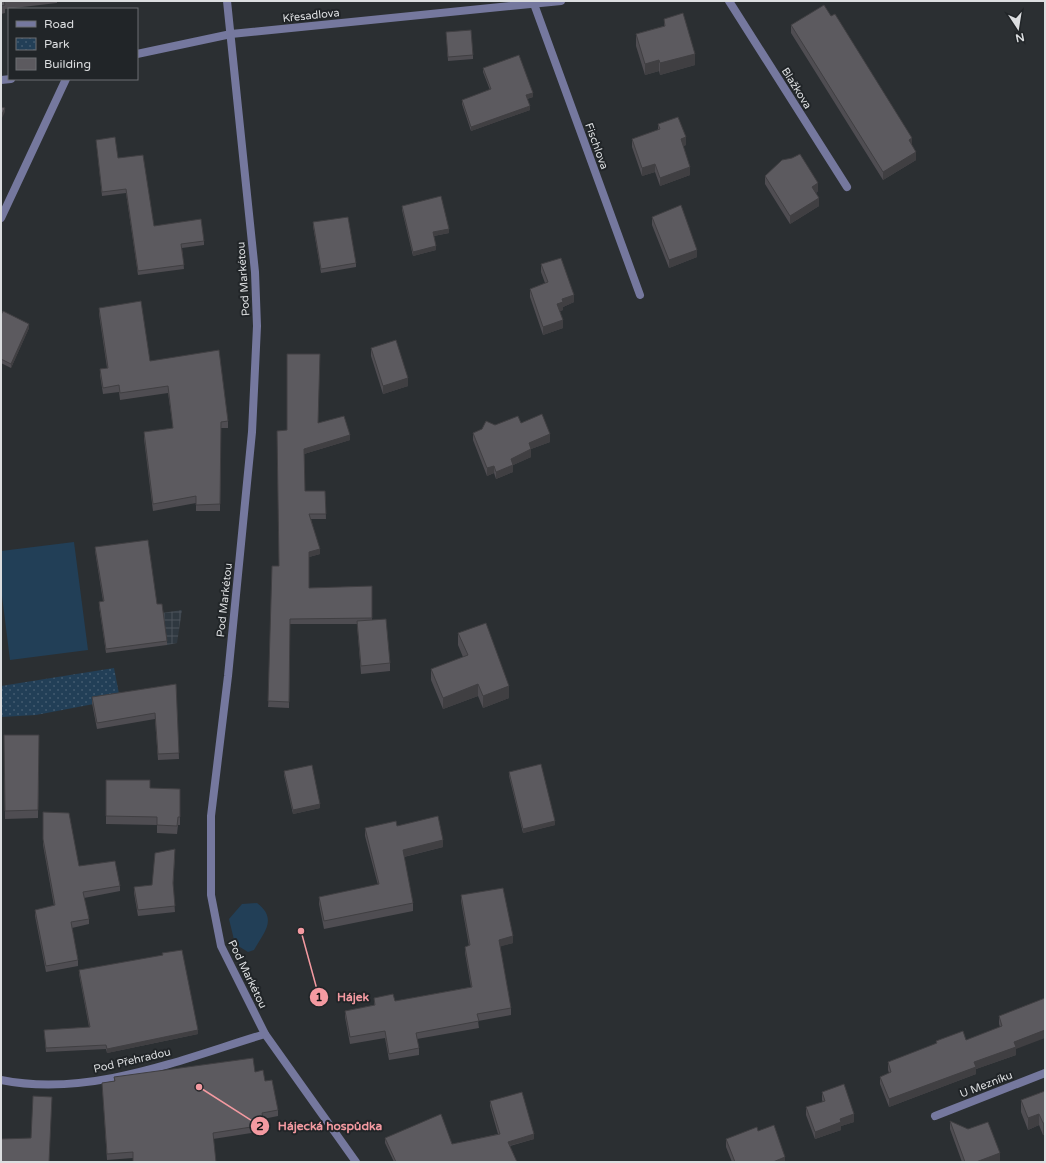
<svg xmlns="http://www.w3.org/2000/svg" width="1046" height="1163" viewBox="0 0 1046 1163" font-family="'Varela Round',sans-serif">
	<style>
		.industrial { fill: url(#industrial-grid) }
		.grass { fill: #223f57 }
		.park { fill: url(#park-dots) }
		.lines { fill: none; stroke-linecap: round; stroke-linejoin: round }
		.minor { stroke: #75789e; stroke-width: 8 }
		.tertiary { stroke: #75789e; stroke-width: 8 }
		.wall { fill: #4f4d52 }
		.shaded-wall { fill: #403f42 }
		.building { fill: #5c5a5f; stroke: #403f42 }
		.labels { text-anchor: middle; stroke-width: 4; stroke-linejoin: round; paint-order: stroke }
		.street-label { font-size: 11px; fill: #dcdee0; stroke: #212528 }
		.leader { fill: none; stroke: #f49aa1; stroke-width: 1.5 }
		.callout-dot { fill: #f49aa1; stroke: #212528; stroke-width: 1.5 }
		.mark-label { font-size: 12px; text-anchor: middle; font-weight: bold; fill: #111 }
		.callout-label { font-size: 12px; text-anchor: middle; font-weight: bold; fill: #f49aa1; stroke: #212528; stroke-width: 4; stroke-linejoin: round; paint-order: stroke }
	</style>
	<defs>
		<pattern id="industrial-grid" width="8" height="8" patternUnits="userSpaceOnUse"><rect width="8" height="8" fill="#2f3840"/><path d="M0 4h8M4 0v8" fill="none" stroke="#4d545b"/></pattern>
		<pattern id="park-dots" width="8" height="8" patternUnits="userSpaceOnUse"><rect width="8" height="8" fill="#223f57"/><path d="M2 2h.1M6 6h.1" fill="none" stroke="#425a6f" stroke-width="1.8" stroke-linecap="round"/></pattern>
	</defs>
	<rect width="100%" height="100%" fill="#2b2f32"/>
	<path class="industrial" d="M182,610L177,643L167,645L162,613Z"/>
	<path class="grass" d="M74,542L88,650L10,660L1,588V551Z
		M257,903C278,919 264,932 254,950L248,952L235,944L229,919L242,904Z"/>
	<path class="park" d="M114,668L120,699L36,715L1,717V686Z"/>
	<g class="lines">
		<path class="minor" d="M729,1L847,187
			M534,4L640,295
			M137,54L231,34L561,1
			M1,80L11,79
			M1,218L66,79
			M1,1080C90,1098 182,1059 265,1034
			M935,1116L1045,1073"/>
		<path class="tertiary" d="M227,1L255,272L257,326L252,432L228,676L211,816V895L221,946L265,1034L356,1162"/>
	</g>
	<path class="wall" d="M1,1H57V3L5,9V13L1,14Z
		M664,19L695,65L660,75L659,71L645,75L636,46V34L664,26Z
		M791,25L912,146L916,160L883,180L791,33Z
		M446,32L473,55V59L448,61Z
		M483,68L533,97L527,99L530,110L471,131L462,104V100L490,90L483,72Z
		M658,124L686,145L683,146L690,175L660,186L655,172L642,176L632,147V139L658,130Z
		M96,140L118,158L154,226L204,241V245L182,248L184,269L138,275L126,193L102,196Z
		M765,176L818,191L816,193L819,206L790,224L765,184Z
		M402,206L449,233L434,236L436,250L413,256L402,210Z
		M652,217L697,257L669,268L652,225Z
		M313,222L356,263V267L321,273L313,226Z
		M541,264L574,302L563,307V310L560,311L563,328L543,335L530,297V289L545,283L541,272Z
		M99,308L150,361L228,421V428H221L220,511H196V503L153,511L144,439V432L173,428L168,393L120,400L119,392L103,394L100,375V369L107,368L99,314Z
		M1,315L29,328L11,368L1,363Z
		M371,348L408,386L383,394L371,356Z
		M319,423L350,440L304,454L305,491H325L326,519H311L320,554L309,557V588L372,586V620L390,663V671L361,674L357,624H290L289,708L268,707L279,566L287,430Z
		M521,423L550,442L531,449V457L513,465V472L496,479L494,473L487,476L473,440V433L495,425Z
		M95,547L167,641V645L106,653L99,606V602L103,601L95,551Z
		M458,633L509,698L483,708L478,696L443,709L431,680V669L463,657L458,645Z
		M176,684L179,759L158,760L155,719L97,729L92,703V697Z
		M4,735H39L38,818L5,819Z
		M284,771L320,808L293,814L284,775Z
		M509,772L555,825L523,833L509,776Z
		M106,780L150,788L180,789V825H178L177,834L157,833V825L106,824Z
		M43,812L79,866L120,886V891L84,898L89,919V924L72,928L78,960V966L46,972L35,916V910L54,906L43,845Z
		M397,826L443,847L404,857L413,903V911L324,929L319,904V897L378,885L365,836V828Z
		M175,855L173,886L175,912L138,916L134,893V887L152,885Z
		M461,895L513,943L500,946L511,1008V1015L478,1021L479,1028L417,1039L419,1048V1055L389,1060L385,1038L350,1044L345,1017V1011L374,1005V998L395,1001L471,987L465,953V947L469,946L461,901Z
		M79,970L198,1034L107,1053L106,1049L46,1052L44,1030L89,1027L79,974Z
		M999,1016L1016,1049V1055L976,1069V1074L889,1107L880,1084V1077L889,1073L888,1070V1062L936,1044V1041L966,1040L1000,1027L999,1024Z
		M255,1072L265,1081L278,1110V1116L263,1119L264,1125V1131L213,1139L133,1158L107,1160L102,1083L114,1081V1077Z
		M1045,1091V1134L1043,1135L1039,1125L1028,1130L1021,1112V1100Z
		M822,1092L854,1122L841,1126V1130L815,1139L806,1115V1107L823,1102L822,1100Z
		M490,1101L534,1139L510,1146L517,1162H394L385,1143V1138L452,1144L498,1134L490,1106Z
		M950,1121L1000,1161L997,1162H962L950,1129Z
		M758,1131L785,1162H732L726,1147V1139Z"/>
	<path class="shaded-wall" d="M695,54V65L660,75V63Z
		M659,60V71L645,75V64Z
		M533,93V97L526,99V95Z
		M530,106V110L471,131V127Z
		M5,108V112L1,120V116Z
		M686,137V145L681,147V139Z
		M912,138V146L909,140Z
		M916,152V160L883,180V172Z
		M655,164V172L642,176V168Z
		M690,167V175L660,186V178Z
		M818,183V191L812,195V187Z
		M819,198V206L790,224V216Z
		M449,229V233L433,236V232Z
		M436,246V250L413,256V252Z
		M697,250V257L669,268V260Z
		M574,295V302L563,307V310L557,312V304L562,299Z
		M563,320V328L543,335V327Z
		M29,324V328L11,368V364Z
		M408,378V386L383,394V386Z
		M550,434V442L531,449V457L511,466V459L529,443Z
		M350,435V440L304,454V449Z
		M513,465V472L496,479V472Z
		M494,466V473L487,476V468Z
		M320,549V554L309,557V552Z
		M478,684V696L443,709V698Z
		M509,686V698L483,708V696Z
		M320,804V808L293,814V810Z
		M555,821V825L523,833V829Z
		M443,840V847L403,857V850Z
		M513,936V943L499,947V940Z
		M198,1030V1034L107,1053V1049Z
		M1045,1030V1038L1016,1049V1055L976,1069V1074L889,1107V1099L974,1062L1014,1042Z
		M854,1114V1122L841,1126V1130L815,1139V1132L840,1119Z
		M1039,1114V1125L1028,1130V1118Z
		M1043,1123H1045V1134L1043,1135Z
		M534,1134V1139L508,1146V1142Z
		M1000,1153V1161L997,1162H976Z
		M785,1157V1162H773Z"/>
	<path class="building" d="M1,1H4L5,5L1,6Z
		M824,5L831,16L835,14L912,138L909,140L916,152L883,172L791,25Z
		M683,13L695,54L660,63L659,60L645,64L636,34L665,26L664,19Z
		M471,30L473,55L448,57L446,32Z
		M519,55L533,93L526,95L530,106L471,127L462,100L491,89L483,68Z
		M1,107L5,108L1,116Z
		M678,117L686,137L681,139L690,167L660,178L655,164L642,168L632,139L660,129L658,124Z
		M115,137L118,158L143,155L154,226L201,219L204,241L181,244L184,265L138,271L126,189L102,192L96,140Z
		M800,154L818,183L812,187L819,198L790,216L765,176L782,160L792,158Z
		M441,196L449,229L433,232L436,246L413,252L402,206Z
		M681,205L697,250L669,260L652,217Z
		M348,217L356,263L321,269L313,222Z
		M561,258L574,295L562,299L563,302L557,304L563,320L543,327L530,289L548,282L541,264Z
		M141,301L150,361L219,350L228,421L221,422L220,504L196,505V496L153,504L144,432L173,428L168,386L120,393L119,385L103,388L100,369L108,368L99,308Z
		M3,311L29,324L11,364L1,359V315Z
		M396,340L408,378L383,386L371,348Z
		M287,354H320L318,423L344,416L350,435L304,449L305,491H325L326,514H309L320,549L309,552V588L372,586V618L290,619L289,702L268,701L272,566H279L277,431L287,430Z
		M542,414L550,434L529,443L531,449L511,459L513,465L496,472L494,466L487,468L473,433L482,429L486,421L495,425L518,416L521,423Z
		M148,540L157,604H162L167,641L106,649L99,602L104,601L95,547Z
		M386,619L390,663L361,666L357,621Z
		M486,623L509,686L483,696L478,684L443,698L431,669L468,655L458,633Z
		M176,684L179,753L158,754L155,713L97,723L92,697Z
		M4,735H39L38,810L5,811Z
		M541,764L555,821L523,829L509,772Z
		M312,765L320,804L293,810L284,771Z
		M106,780H150V788L180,789V817H178L177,826L157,825V817L106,816Z
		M43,812L69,813L79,866L115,861L120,886L83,892L89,919L71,922L78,960L46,966L35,910L55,905L43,839Z
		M438,816L443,840L403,850L413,903L324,921L319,897L379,884L365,828L396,821L397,826Z
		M175,849L173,883L175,906L138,910L134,887L152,885L155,853Z
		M503,888L513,936L499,940L511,1008L477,1014L479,1021L416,1033L419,1048L389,1054L385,1031L350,1037L345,1011L375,1005L374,998L393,994L395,1001L472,987L465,947L470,945L461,895Z
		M182,950L198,1030L107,1049L106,1045L46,1048L44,1030L90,1027L79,970L163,955L162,953Z
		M1045,998V1030L1014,1042L1016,1047L974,1062L976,1067L889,1099L880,1077L891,1072L888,1062L937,1043L936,1041L963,1031L966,1040L1002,1026L999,1016Z
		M253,1058L255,1072L263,1070L265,1081L272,1080L278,1110L262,1113L264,1125L213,1133L216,1162H133V1152L107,1154L102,1083L115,1081L114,1077Z
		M844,1084L854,1114L840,1119L841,1122L815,1132L806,1107L825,1101L822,1092Z
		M1045,1091V1123H1043L1039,1114L1028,1118L1021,1100Z
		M522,1092L534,1134L508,1142L517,1162H396L385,1138L441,1114L452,1144L500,1134L490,1101Z
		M33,1096L52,1097L49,1162H1V1139L31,1138Z
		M950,1121L968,1129L988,1122L1000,1153L976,1162H965Z
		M774,1125L785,1157L773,1162H735L726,1139L757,1127L758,1131Z"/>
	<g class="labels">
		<g class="street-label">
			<text transform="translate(311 15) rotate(-6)" y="4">Křesadlova</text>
			<text transform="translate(797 88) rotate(58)" y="4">Blažkova</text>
			<text transform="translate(597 146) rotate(70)" y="4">Fischlova</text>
			<text transform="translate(243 279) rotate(-94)" y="4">Pod Markétou</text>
			<text transform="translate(224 600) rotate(-84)" y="4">Pod Markétou</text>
			<text transform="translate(248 974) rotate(64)" y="4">Pod Markétou</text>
			<text transform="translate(132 1060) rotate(-13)" y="4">Pod Přehradou</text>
			<text transform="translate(986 1084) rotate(-21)" y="4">U Mezníku</text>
		</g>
	</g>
	<path class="leader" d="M301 931L319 997M199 1087L260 1126"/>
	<g class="callout-dot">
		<circle cx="301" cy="931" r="4"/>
		<circle cx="199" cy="1087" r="4"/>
		<circle cx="319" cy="997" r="10"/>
		<circle cx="260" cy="1126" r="10"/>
	</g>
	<g class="mark-label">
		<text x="319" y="1001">1</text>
		<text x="260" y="1130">2</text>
	</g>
	<g class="callout-label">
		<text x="353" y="1001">Hájek</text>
		<text x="330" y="1130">Hájecká hospůdka</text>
	</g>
	<rect width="1046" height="1163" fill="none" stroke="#dcdee0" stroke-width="4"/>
	<rect x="8" y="8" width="130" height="72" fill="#212528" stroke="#6c6f72"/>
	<rect x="16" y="21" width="20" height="6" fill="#75789e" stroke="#6c6f72"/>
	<text x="44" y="28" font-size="12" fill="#dcdee0">Road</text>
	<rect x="16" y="38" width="20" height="12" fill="url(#park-dots)" stroke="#6c6f72"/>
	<text x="44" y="48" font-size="12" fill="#dcdee0">Park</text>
	<rect x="16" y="58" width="20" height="12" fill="#5c5a5f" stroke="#6c6f72"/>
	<text x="44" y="68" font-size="12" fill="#dcdee0">Building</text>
	<g transform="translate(1018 28) rotate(168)" stroke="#212528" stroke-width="3" paint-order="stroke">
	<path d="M0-3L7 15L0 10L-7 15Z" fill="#dcdee0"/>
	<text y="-6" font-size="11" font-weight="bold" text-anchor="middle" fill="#dcdee0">N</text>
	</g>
</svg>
